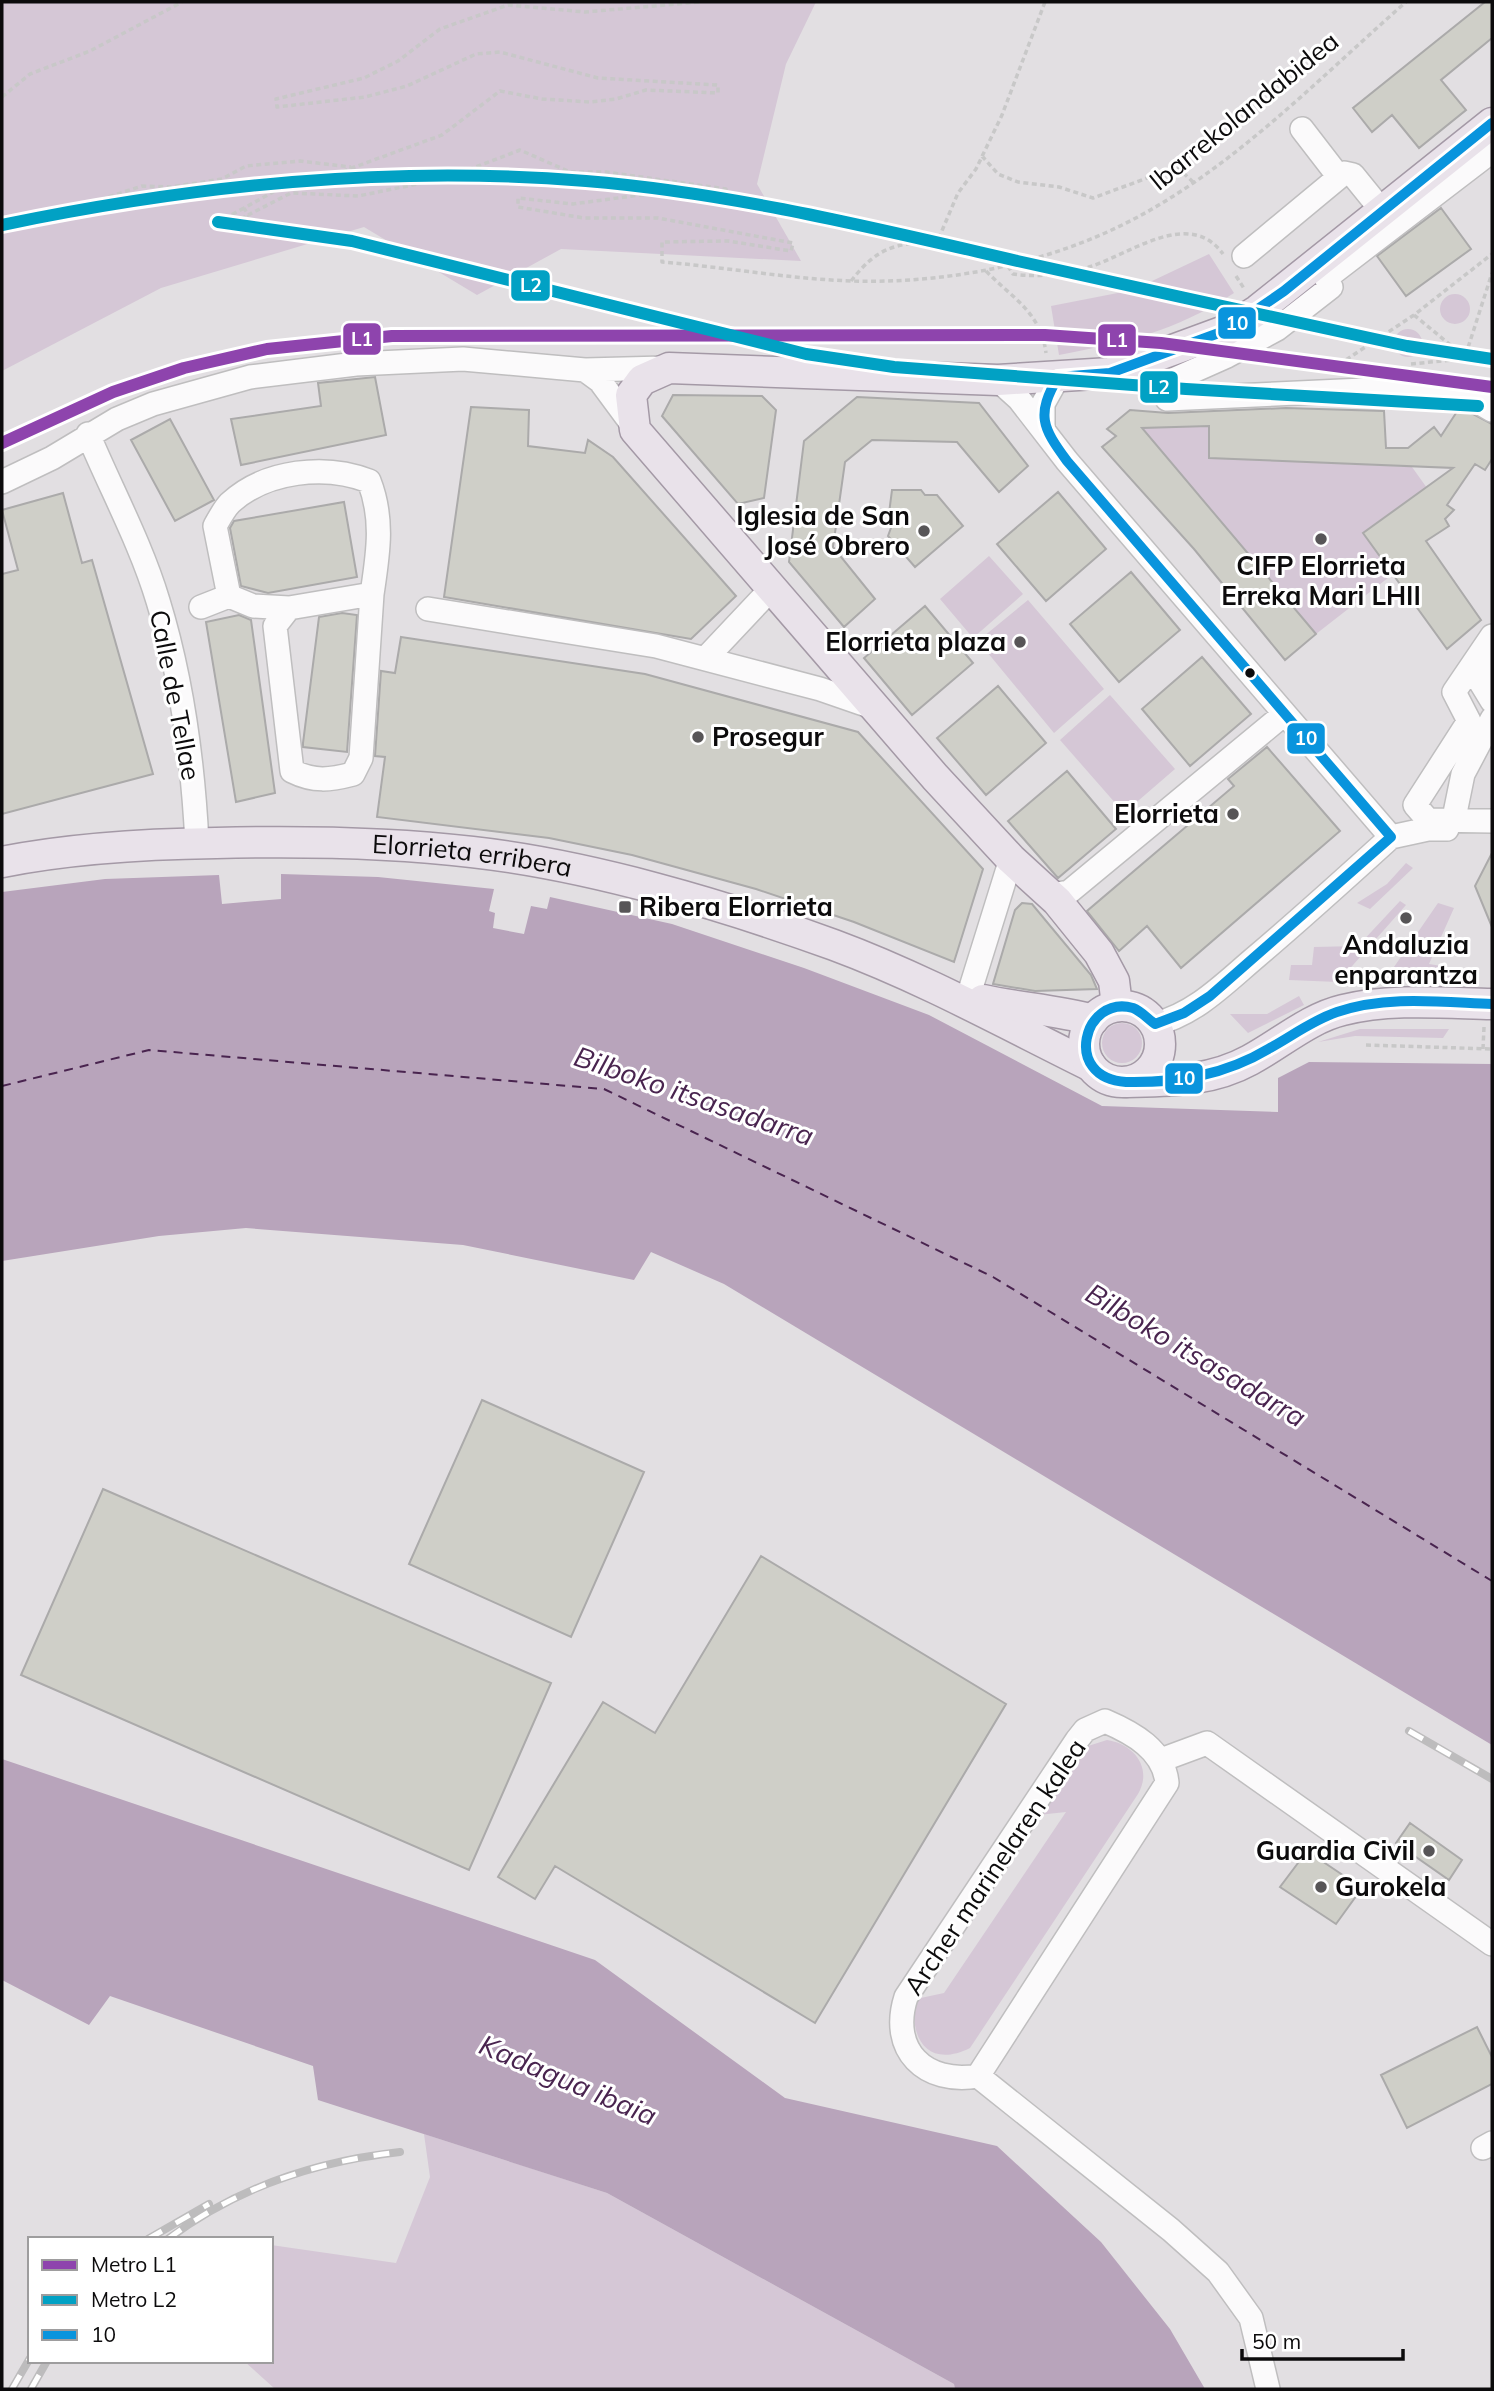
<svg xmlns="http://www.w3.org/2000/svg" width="1494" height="2391" viewBox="0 0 1494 2391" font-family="Mulish,sans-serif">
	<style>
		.green { fill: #d5c7d6 }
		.water { fill: #b8a4bb }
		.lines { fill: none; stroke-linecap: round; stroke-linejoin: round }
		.ferry { stroke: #49244f; stroke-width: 2; stroke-dasharray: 9 7; stroke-linecap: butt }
		.building { fill: #cfcfc8; stroke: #abaaaa; stroke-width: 2 }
		.minor-casing { stroke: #bfbebf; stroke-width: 26 }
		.major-casing { stroke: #a499a6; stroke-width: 33 }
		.path { stroke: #c8c8c8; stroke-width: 3.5; stroke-dasharray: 5 3.5; stroke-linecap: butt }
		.minor { stroke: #fbfafb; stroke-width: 23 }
		.major { stroke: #e9e2ea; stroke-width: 30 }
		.rail-casing { stroke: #bdbcbd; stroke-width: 8 }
		.rail { stroke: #fff; stroke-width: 5; stroke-dasharray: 16; stroke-linecap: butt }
		.bus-1-casing { stroke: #fff; stroke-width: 16 }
		.bus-1 { stroke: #0994dd; stroke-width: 10 }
		.metro-1-casing { stroke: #fff; stroke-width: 18 }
		.metro-2-casing { stroke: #fff; stroke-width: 18 }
		.metro-1 { stroke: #8e44ad; stroke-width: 12 }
		.metro-2 { stroke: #01a1c4; stroke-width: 12 }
		.poi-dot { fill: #575557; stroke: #fff; stroke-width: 2.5 }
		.bus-dot { fill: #0c0b0c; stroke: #fff; stroke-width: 2.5 }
		.labels { text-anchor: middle; stroke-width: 6; stroke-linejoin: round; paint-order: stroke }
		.street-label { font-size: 26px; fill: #0c0b0c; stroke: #fff }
		.poi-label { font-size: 26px; font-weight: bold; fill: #0c0b0c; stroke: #fff; text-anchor: end }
		.water-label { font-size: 28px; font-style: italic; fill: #49244f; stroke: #fff }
		.line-badge { stroke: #fff; stroke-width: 2.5 }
		.badge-label { font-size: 19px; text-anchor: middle; font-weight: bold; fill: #fff }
	</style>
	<rect width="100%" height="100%" fill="#e2dfe2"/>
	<path class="green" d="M2,2H816L786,64L757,184L801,261L561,249L477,295L364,227L161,288L2,371Z
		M1209,254L1234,293C1172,333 1129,341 1059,355L1051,306L1133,290Z
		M1440 309a15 15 0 1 1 30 0a15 15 0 1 1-30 0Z
		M1394 343a14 14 0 1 1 28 0a14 14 0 1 1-28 0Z
		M1209,426L1210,458L1412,467L1427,488L1393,574L1316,634L1142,428Z
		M989,556L1023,594L973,638L940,599Z
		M1028,600L1104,689L1054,733L978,641Z
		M1110,695L1175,769L1124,813L1060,740Z
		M1406,863L1413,868L1370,909L1357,903L1387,884Z
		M1400,901L1406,905L1338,982L1289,980L1291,965H1312L1314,947L1358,946Z
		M1438,903L1454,908L1429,964L1454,968L1449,984L1385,980Z
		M1299,996L1304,1005L1248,1033L1230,1014H1267Z
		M1102 1043a20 20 0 1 1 40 0a20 20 0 1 1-40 0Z
		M1360,1029H1449L1443,1038L1355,1036L1318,1042Z
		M1107,1740C1134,1744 1153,1768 1138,1794L970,2048C928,2069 908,2038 916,1999L944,1993L1066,1812L1038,1815L1085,1747Z
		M424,2134L607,2193L954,2384L955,2389H275L244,2361H271V2245L396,2263L430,2177Z"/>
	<path class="water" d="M281,874L378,877L494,889L489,911L495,913L493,928L524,934L531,906L547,909L550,897L672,924L804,968L929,1015L1102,1106L1278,1112V1078L1309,1062L1492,1064V1745L724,1284L651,1252L634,1280L463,1245L246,1228L159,1236L2,1261V892L105,879L219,875L222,904L281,899Z
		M2,1759L595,1960L785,2098L997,2146L1101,2242L1170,2329L1205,2389H955L954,2384L607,2193L318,2100L313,2066L110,1996L89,2025L2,1980Z"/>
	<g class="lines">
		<path class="ferry" d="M2,1086L149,1050L604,1089L993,1277L1492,1581"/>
	</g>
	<path class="building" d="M1485,2H1492V38L1441,80L1466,110L1419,148L1392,115L1372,132L1353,108Z
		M1441,208L1471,249L1406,296L1377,256Z
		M375,377L386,435L241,465L231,419L321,406L318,383Z
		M673,395L762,396L776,410L764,498L738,504L662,416Z
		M857,397L979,403L1028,466L999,492L957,442L872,440L845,462L833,547L875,599L844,627L789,562L804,441Z
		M471,407L529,410L528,446L585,453L588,440L613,457L736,596L691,639L444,597Z
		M1460,407L1492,424V459L1485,470L1475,464L1447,505L1454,510L1445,519L1449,526L1426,541L1481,620L1447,649L1363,533L1453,468L1209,458V426L1142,428L1316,634L1285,660L1194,549L1102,447L1116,436L1107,429L1130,410L1168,413L1286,408L1384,411L1386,448H1408L1434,427L1441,436Z
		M170,419L214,500L175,521L131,440Z
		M892,490H921L925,495H937L963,526L915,567L888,536L892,525L888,521Z
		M1058,492L1106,549L1046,601L997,544Z
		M63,493L82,563L92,560L153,774L2,814V574L18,570L2,510Z
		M344,502L357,577L268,593L241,586L230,528L234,521Z
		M1131,572L1180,630L1119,682L1070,624Z
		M925,606L973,663L912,715L864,658Z
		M342,613L357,615L347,752L303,747V743L319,617Z
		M239,615L251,620L275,793L236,802L206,622Z
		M401,637L645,674L858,732L983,869L954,962L854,922L756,889L632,855L549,838L377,817L385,757L375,756L381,671L395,673Z
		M1202,657L1251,714L1190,766L1142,709Z
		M998,686L1046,743L986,795L937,738Z
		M1267,747L1340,831L1181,968L1147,926L1119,951L1087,911L1234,786L1228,779Z
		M1067,771L1116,829L1058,878L1008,821Z
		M1492,853V927L1475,886Z
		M1022,903L1032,904L1091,975L1097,989L1035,991L993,984L1015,910Z
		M482,1400L644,1472L571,1637L409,1564Z
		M103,1489L551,1683L469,1870L21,1675Z
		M761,1556L1006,1704L815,2023L555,1866L535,1899L498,1877L603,1702L655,1733Z
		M1410,1823L1462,1860L1449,1880L1396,1843Z
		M1307,1851L1362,1888L1336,1924L1280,1887Z
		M1477,2027L1492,2057V2084L1407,2128L1381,2075Z"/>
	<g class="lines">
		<defs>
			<path id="minor" d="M1302,129L1339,177
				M1492,151L1326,278L1331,287L1277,329L1227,356L1173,380L1167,399L1451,386L1492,410
				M1244,256L1344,173L1353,175L1383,212
				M585,370L600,381L634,427
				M998,380L1019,399L1067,461L1391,837
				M1043,428V404L1058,377
				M88,434C111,489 141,544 158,601C182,679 193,762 197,843
				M2,482L52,458L117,419L153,404L250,377L356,364L463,359L585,370L664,368
				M229,596L253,606L289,608
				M201,607L229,596L215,526C219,519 224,509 230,503C266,470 326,464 369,481C384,519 378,554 372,594L289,608L275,626L292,771C314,782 330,780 353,774L361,758L372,594
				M428,609L656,646L820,689L875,708
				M1492,636L1454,692L1469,721L1415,805L1428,820L1492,821
				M706,658L772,588
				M1491,658L1478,678L1492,701
				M1454,818L1463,774L1492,719
				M1391,837L1428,829H1447
				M1051,895L1069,892L1283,715
				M968,997L1011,859
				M1155,1024C1196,1014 1226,982 1257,956C1303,917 1347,877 1391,837
				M1161,1760L1207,1743L1492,1944
				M978,2076L1167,1783C1164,1750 1133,1733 1105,1721L1085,1730L1077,1740L906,1997C889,2050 925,2085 978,2076L1171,2230L1218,2272L1251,2318L1268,2389
				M1483,2148L1492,2143"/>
			<g id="major">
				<path id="s1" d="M2,862C72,848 145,844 216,843C301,841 387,842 472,852C589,865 724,905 834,945C923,978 1006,1024 1091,1066"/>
				<path d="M983,1000C1019,1008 1057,1010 1093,1020"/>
				<path d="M1117,1006L1114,981L1099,953L1057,901L1011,859L935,777L635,430L631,395L642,380L669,368L998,380L1110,373L1227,330L1258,310L1492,123"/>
				<circle cx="1122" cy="1044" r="38"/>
				<path d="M1126,1082C1169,1081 1210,1082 1250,1060C1280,1044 1309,1018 1343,1010C1390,998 1445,1003 1492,1004"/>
			</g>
		</defs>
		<use href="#minor" class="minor-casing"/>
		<use href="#major" class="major-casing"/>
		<path class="path" d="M699,2L585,12L508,5L440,29L398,61L364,78L276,99L277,107L365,97L407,86L476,54L500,52L598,78L718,85V93L646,90L616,99L590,102L542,99L500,91L442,135L319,180L284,186L244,208L248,215L291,193L358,196L447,178L520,150L570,172H606L726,189V196L677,190L573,204L518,198V207L584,218H658L793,243L791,251L728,241L662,242V262C725,267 789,279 852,281C954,284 1063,261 1152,209C1246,155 1325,73 1406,2
			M2,97L30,74L90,51L182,2
			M982,156L998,174L1018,182L1059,187L1093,198L1177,167L1193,182
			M244,208L233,214L237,221L248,215
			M2,223L50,216L142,186L171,187L222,179L246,166L300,161L351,167
			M1008,266L1013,274C1038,278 1064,274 1089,267C1129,255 1189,207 1223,254
			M986,271C1011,297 1041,312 1046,353
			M1236,276L1245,290
			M851,281C879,245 895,245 938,240L958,193L976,169L1002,115L1045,2
			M1414,315L1465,357L1492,273
			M1411,364L1492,356
			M1332,369L1414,315L1492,254
			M1366,1045L1492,1049
			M1483,1049L1484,1027"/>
		<use href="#minor" class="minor"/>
		<use href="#major" class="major"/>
		<defs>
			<path id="rail" d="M1409,1731L1492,1779
				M148,2239L209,2204
				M168,2239C236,2188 317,2161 400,2152
				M12,2389L30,2358
				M31,2389L47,2361"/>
		</defs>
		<use href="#rail" class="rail-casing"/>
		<use href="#rail" class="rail"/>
		<defs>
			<path id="bus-1" d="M1492,123L1284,291L1227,330L1110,373L1058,377C1036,415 1042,427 1067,461L1391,837L1210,996L1184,1013L1155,1024C1148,1019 1141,1011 1133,1008C1084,994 1061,1078 1126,1082C1178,1083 1225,1075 1270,1048C1292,1036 1313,1020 1337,1012C1386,995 1441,1002 1492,1004"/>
		</defs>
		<use href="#bus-1" class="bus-1-casing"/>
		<use href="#bus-1" class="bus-1"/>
		<defs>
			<path id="metro-1" d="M2,443L113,392L184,368L267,349L392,336L1045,335L1161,343L1492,387"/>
			<path id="metro-2" d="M218,222L352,241L806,354L894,367L1186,389L1478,406
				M2,225C195,185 389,165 586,181C733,193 878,229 1022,262C1150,291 1279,318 1407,346L1492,359"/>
		</defs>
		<use href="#metro-1" class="metro-1-casing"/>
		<use href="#metro-2" class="metro-2-casing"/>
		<use href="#metro-1" class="metro-1"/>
		<use href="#metro-2" class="metro-2"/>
	</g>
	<g class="poi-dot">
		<circle cx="924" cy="531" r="7"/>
		<circle cx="1321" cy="539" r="7"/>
		<circle cx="1020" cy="642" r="7"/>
		<circle cx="698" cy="737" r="7"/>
		<circle cx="1233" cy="814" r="7"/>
		<rect x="618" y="900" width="14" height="14" rx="3.5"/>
		<circle cx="1406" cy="918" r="7"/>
		<circle cx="1429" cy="1851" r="7"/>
		<circle cx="1321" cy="1887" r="7"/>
	</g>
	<circle class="bus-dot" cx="1250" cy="673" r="6"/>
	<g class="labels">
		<g class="street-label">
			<text transform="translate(1244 111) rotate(-39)" y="9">Ibarrekolandabidea</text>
			<text transform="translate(175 695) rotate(79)" y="9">Calle de Tellae</text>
			<text dy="9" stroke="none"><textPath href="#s1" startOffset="472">Elorrieta erribera</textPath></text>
			<text transform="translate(995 1867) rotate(-56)" y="9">Archer marinelaren kalea</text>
		</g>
		<g class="poi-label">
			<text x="910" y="525">Iglesia de San<tspan x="910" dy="30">José Obrero</tspan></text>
			<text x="1321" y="575" text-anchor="middle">CIFP Elorrieta<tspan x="1321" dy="30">Erreka Mari LHII</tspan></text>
			<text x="1006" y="651">Elorrieta plaza</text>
			<text x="712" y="746" text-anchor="start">Prosegur</text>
			<text x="1219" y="823">Elorrieta</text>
			<text x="639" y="916" text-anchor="start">Ribera Elorrieta</text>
			<text x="1406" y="954" text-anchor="middle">Andaluzia<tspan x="1406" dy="30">enparantza</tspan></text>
			<text x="1415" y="1860">Guardia Civil</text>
			<text x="1335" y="1896" text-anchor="start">Gurokela</text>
		</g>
		<g class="water-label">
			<text transform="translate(694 1096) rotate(19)" y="10">Bilboko itsasadarra</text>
			<text transform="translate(1196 1355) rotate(31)" y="10">Bilboko itsasadarra</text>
			<text transform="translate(568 2080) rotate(23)" y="10">Kadagua ibaia</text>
		</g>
	</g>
	<g class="line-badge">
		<rect x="510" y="269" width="41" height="33" rx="7" fill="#01a1c4"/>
		<rect x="1217" y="306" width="40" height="34" rx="7" fill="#0994dd"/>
		<rect x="342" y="322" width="40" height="34" rx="7" fill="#8e44ad"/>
		<rect x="1097" y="323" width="40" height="34" rx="7" fill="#8e44ad"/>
		<rect x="1139" y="370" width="40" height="34" rx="7" fill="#01a1c4"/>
		<rect x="1286" y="722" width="40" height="33" rx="7" fill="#0994dd"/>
		<rect x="1164" y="1062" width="40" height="33" rx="7" fill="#0994dd"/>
	</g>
	<g class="badge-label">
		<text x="531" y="292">L2</text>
		<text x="1237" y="330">10</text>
		<text x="362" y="346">L1</text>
		<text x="1117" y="347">L1</text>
		<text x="1159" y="394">L2</text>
		<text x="1306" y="745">10</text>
		<text x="1184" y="1085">10</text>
	</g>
	<rect width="1494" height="2391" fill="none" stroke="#0c0b0c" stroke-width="7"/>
	<rect x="28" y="2237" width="245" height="126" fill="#ffffff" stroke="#9e9d9e" stroke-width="2"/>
	<rect x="42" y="2260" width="35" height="10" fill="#8e44ad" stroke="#9e9d9e" stroke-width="2"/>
	<text x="91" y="2272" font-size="21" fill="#0c0b0c">Metro L1</text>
	<rect x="42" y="2295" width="35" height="10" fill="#01a1c4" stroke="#9e9d9e" stroke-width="2"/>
	<text x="91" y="2307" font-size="21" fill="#0c0b0c">Metro L2</text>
	<rect x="42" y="2330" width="35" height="10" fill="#0994dd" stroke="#9e9d9e" stroke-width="2"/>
	<text x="91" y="2342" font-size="21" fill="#0c0b0c">10</text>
	<path d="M1242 2349v10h161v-10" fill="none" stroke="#0c0b0c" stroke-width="3.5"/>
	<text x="1252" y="2349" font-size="21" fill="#0c0b0c" stroke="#ffffff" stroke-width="5" paint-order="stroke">50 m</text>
</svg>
